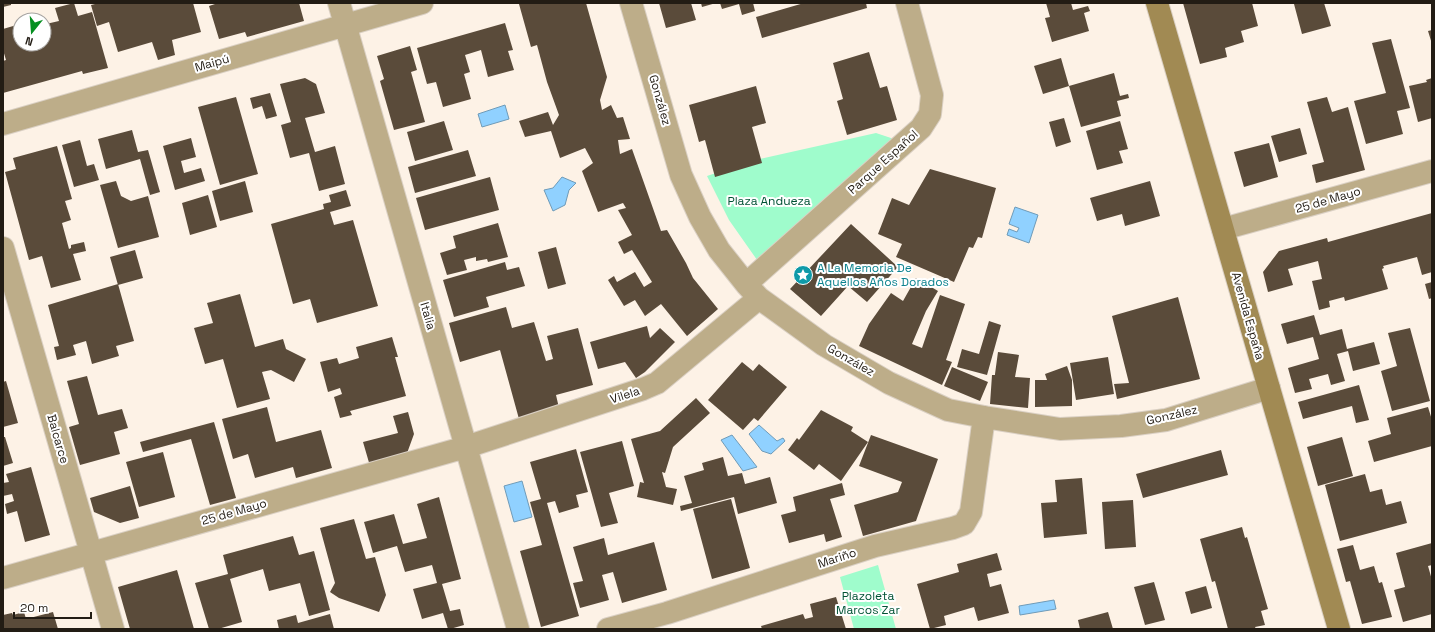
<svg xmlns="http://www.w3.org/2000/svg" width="1435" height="632" viewBox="0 0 1435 632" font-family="'Space Grotesk',sans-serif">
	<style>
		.green { fill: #9ffccc }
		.water { fill: #90d1ff; stroke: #6f9bb8 }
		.building { fill: #5a4b3a }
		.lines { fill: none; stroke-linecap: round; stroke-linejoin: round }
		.street-casing { stroke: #dad0c4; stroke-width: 24 }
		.secondary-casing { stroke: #dad0c4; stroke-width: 24 }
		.street { stroke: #bdad89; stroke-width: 22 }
		.secondary { stroke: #a18a53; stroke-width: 22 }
		.labels { text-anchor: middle; stroke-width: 4; stroke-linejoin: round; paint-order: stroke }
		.street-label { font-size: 12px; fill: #221c14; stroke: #fff }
		.park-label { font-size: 12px; fill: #005234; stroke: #fff }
		.culture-label { font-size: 12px; fill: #0d838f; stroke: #fff; text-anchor: start }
	</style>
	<rect width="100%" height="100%" fill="#fdf2e6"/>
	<path class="green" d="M876,133L894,139L762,267L729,220L707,176L751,161Z
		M878,565L896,629H854L840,577Z"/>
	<path class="water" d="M505,105L509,119L482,127L478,114Z
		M562,177L576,183L569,190L565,205L553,211L544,190L553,188Z
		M1015,207L1038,215L1029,243L1007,235L1009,229L1017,232L1019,228L1009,224Z
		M759,425L777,441L783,438L785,441L771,454L762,451L749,434Z
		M732,435L757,467L743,471L721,440Z
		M522,481L532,517L514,522L504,486Z
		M1054,600L1056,609L1020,615L1019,606Z"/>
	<path class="building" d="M3,3H11V5L3,7Z
		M74,3L78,16L92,12L108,68L83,74L82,71L3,93V61L6,60L3,50V29L20,24V44H44V32L48,31L46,24L59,21L55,8Z
		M99,3H193L201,32L172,40L175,55L158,60L152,42L118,52L109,22L97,26L91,5Z
		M218,3H299L304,21L247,37L245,32L219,39L209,6Z
		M521,3H586L607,77L600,100L602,110L611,105L617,118L623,117L630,139L618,140L620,154L632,149L661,231L667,230L686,263L693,278L718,309L687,336L661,304L645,316L635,300L624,306L608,280L614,276L617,282L635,272L644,287L652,282L632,250L624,254L618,242L632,235L618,210L626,208L623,203L598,212L582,171L593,163L585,148L560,158L551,131L525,137L519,121L548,112L553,125L559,115L547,82L537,45L531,47L519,4Z
		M659,3H691L696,20L666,28Z
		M701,3H716L702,7Z
		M720,3H753L755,11L742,15L739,4L722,9Z
		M804,3H866L867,8L762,38L756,17Z
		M1046,3H1071L1073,10L1088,6L1090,11L1084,13L1089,31L1052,42L1045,18L1050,17Z
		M1183,3H1252L1258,26L1241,31L1244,42L1225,48L1227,57L1200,64Z
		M1299,3H1324L1331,26L1302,34L1294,4Z
		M505,23L513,50L508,51L514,70L488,77L481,50L465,55L470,72L464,74L471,99L443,107L436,82L427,84L417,48Z
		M1432,30V44L1428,31Z
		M1391,39L1410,108L1397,111L1403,134L1366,144L1354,101L1386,93L1372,43Z
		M410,46L417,70L411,72L425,122L394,130L380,81L384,79L377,56Z
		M869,52L880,88L887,86L897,120L847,135L837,101L843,99L833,63Z
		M1061,58L1069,86L1114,73L1120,96L1128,94L1129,98L1117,101L1121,116L1081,127L1069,86L1043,94L1034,66Z
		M305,78L316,84L325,113L305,118L315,152L335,146L345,184L319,191L309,153L290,158L281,125L291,122L280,84Z
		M1432,78V118L1418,122L1409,86L1427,82L1426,80Z
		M756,86L766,123L752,127L762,163L715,177L705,140L699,142L689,105Z
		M270,93L277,116L266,119L262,106L253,109L250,98Z
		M236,97L258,174L220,185L198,107Z
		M1327,97L1332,112L1348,107L1365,170L1316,183L1312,165L1324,162L1307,102Z
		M1064,118L1071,142L1056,147L1049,122Z
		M444,121L453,150L415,161L407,132Z
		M1120,121L1128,149L1119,151L1123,163L1097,170L1086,131Z
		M1300,128L1307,154L1279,162L1271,136Z
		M132,130L138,152L148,150L160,192L150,195L140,159L106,169L98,139Z
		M191,138L196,157L181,161L184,173L201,168L205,181L175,190L163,146Z
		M80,140L87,166L94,164L99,180L74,187L62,145Z
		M1269,143L1278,177L1244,187L1234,152Z
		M57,146L72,199L65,201L71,220L62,223L69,249L71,248V245L84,242L86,251L73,254L81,280L51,288L42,256L29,260L5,172L16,169L13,158Z
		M468,150L476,176L415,193L408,167Z
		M930,169L996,188L982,238L978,237L973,248L969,247L954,282L896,257L902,244L878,234L892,198L909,205Z
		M490,177L499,210L425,230L416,198Z
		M116,181L121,196L131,201L148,196L159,237L118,248L100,185Z
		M245,181L253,212L220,221L212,191Z
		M1150,181L1160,216L1125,226L1122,214L1097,221L1090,198Z
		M346,190L351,206L330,212L334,225L353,220L378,306L317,323L310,299L293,304L271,224L324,209L323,204L331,202L329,195Z
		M208,195L217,227L190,235L182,203Z
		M1432,213V272L1422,275L1417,257L1383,266L1384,268L1382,269L1388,289L1345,301L1344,297L1329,301L1330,307L1319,310L1312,281L1322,279L1318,261L1288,269L1293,285L1268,292L1263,272L1279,251L1327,238L1328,242Z
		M498,223L508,257L488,262L487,259L476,261V257L464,260L467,270L447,275L440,253L456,248L453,236Z
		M851,224L898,267L867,302L848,286L821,316L790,289Z
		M556,247L566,284L548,289L538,252Z
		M135,250L143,278L118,285L110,257Z
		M505,262L507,270L519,267L525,286L486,297L489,307L454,317L443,280Z
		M916,278L938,291L926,311L912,344L922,348L940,295L965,304L946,360L952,362L942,385L859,346L869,324L891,293L903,301Z
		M1432,282V298L1429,299L1425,284Z
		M118,284L134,341L116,346L119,356L92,364L86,341L73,345L76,355L57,360L54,347L59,346L48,305Z
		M240,294L255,347L283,339L286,349L306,359L294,382L271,370L262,372L270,399L237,408L223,359L205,364L194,328L213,323L207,303Z
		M1178,297L1200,379L1117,399L1114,384L1129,383L1112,316Z
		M506,307L512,328L534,322L546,361L553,359L547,336L578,328L593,385L556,395L559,408L519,419L500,350L460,362L449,323Z
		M1314,315L1320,335L1342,329L1347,349L1374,342L1380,364L1353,371L1348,351L1337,354L1345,381L1331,385L1328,374L1309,379L1312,389L1295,393L1288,368L1319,359L1313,337L1287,344L1281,324Z
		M989,321L1001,325L987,375L957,367L962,349L979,354Z
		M647,326L650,338L660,328L675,342L645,372L636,378L625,362L598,369L590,342Z
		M1410,328L1430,401L1392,411L1381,371L1397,366L1388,333Z
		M392,337L398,357H395L406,396L350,411L352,415L340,418L334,397L342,394L340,388L328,392L320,362L337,358L339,364L359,358L356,347Z
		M998,352L1019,355L1015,377L1030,378L1028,408L990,404L992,375H995V374Z
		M1108,357L1114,394L1076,400L1070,363Z
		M742,362L753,371L759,364L787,387L758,421L754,418L743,430L708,400Z
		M1067,366L1072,380V406L1035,407V380H1047L1045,374Z
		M952,367L988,382L980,401L944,386Z
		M87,376L98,415L122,409L128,428L114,432L120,454L80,465L69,427L79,424L67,381Z
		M6,381L18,423L3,427V382Z
		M1359,385L1369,420L1356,423L1352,406L1303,419L1298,402Z
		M696,398L710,413L673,447L665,473L662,472L666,487L677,489L673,505L637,497L640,482L644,483L631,439L660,431Z
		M267,407L276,442L321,430L332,468L296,478L293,467L255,478L248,454L233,459L222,419Z
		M1428,407L1432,420V446L1374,462L1368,441L1391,434L1387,418Z
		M821,410L853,427L851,431L868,442L841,481L819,464L814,470L788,450L797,438L799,440Z
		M408,412L414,434L406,456L370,466L363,442L398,433L393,416Z
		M214,422L236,498L210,505L191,439L143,452L140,442Z
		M871,435L938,459L916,521L863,536L854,505L898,492L902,482L859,466Z
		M3,437H5L13,463L3,466Z
		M1342,437L1353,476L1318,486L1307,447Z
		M622,441L634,486L609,493L618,523L601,527L580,452Z
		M576,449L588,492L576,495L579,507L559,513L555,501L547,503L579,616L541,627L520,551L542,545L530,502L541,499L530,462Z
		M1221,450L1228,475L1143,498L1136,474Z
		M163,452L175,497L139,507L126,462Z
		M723,457L728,476L742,473L745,484L770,477L777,503L738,514L734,497L681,511L680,506L692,503L684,476L704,470L702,463Z
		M31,467L50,535L25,542L17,511L7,514L5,504L14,501L12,494L3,496V483L9,482L6,474Z
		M1365,474L1370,492L1382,489L1386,505L1401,501L1407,523L1340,541L1325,485Z
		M1082,478L1087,534L1044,538L1041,503L1057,502L1055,480Z
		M842,483L845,495L830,499L842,537L826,542L824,534L789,543L781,515L796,511L793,497Z
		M130,486L139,518L120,523L94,512L90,498Z
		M439,497L461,579L442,584L450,611L460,609L464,625L450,629H448L443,613L422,619L413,589L437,583L432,565L405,572L397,546L373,553L364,522L394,514L403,544L427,538L417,504Z
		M731,499L750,568L712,579L693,509Z
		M1133,500L1136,547L1105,549L1102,502Z
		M354,519L366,559L375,557L386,595L379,612L339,598L330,592L335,583L320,528Z
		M1242,527L1245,538L1247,537L1268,609L1261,611L1265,625L1255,627L1256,629H1228L1215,581L1212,582L1200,539Z
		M293,536L299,555L314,551L330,610L309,616L300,583L269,591L263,569L230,579L242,622L218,629H209L195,583L228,574L223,555Z
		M604,538L608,555L654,542L667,590L622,603L613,572L602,575L609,600L580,608L573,583L583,581L573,547Z
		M1432,543V565L1428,566L1432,580V614L1403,622L1394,590L1405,587L1396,553Z
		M1353,545L1360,570L1374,566L1379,583L1382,582L1392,617L1362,624L1350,581L1346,582L1337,549Z
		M997,553L1002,570L987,574L990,587L1001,584L1009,613L978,621L974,607L944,616L946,625L930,629L917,584L959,572L957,564Z
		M177,570L194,629H130L118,587Z
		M1154,582L1165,620L1145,625L1134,587Z
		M1206,586L1212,608L1191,614L1185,592Z
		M836,597L846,629H762L761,626L803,614L805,619L813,617L810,604Z
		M24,612L26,619L53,612L58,629H3V615L12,613L13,615Z
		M1108,612L1113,629H1080L1078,620Z
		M330,614L334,629H279L277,620L296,615L298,623Z"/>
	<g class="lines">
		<defs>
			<path id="street" d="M339,3L518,629
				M631,3L681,175L700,217L719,250L746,284L759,298L824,345L889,383L948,410L984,417L1060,429L1121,426L1166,420L1269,388
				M3,124L422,3
				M1223,229L1432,171
				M3,248L113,629
				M746,284L921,128L930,114L932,95L907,3
				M3,578L466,447L643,389L657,383L759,298
				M608,629L667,613L875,546L953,528L964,524L971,512L984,417"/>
			<path id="secondary" d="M1157,3L1339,629"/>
		</defs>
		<use href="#street" class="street-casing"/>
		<use href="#secondary" class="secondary-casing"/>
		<use href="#street" class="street"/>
		<use href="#secondary" class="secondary"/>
	</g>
	<defs>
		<symbol id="sight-disc" viewBox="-11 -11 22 22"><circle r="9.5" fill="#0f9aa8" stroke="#fff"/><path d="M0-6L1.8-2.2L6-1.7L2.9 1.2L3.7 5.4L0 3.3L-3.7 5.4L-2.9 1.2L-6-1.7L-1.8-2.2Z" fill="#fff"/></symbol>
	</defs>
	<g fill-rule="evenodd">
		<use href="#sight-disc" x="792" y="264" width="22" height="22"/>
	</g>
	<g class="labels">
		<g class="street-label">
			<text transform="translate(212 63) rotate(-16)" y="4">Maipú</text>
			<text transform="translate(660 100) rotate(74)" y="4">González</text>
			<text transform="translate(883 162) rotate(-42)" y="4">Parque Español</text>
			<text transform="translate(1328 200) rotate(-16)" y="4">25 de Mayo</text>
			<text transform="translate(428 316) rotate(74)" y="4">Italia</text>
			<text transform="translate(1248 316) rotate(74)" y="4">Avenida España</text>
			<text transform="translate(851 360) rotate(30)" y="4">González</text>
			<text transform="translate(625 395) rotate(-18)" y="4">Vilela</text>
			<text transform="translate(1172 415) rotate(-13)" y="4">González</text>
			<text transform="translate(58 439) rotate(74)" y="4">Balcarce</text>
			<text transform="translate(234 512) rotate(-16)" y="4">25 de Mayo</text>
			<text transform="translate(837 558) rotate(-18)" y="4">Mariño</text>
		</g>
		<g class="park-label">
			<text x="769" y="205">Plaza Andueza</text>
			<text x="868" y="600">Plazoleta<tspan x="868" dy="14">Marcos Zar</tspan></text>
		</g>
		<g class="culture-label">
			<text x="817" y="272">A La Memoria De<tspan x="817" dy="14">Aquellos Años Dorados</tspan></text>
		</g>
	</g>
	<rect width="1435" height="632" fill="none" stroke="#221c14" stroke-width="8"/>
	<g transform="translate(32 32) rotate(197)"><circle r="19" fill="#ffffff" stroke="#a7a4a1"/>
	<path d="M0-3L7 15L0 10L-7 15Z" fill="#058f20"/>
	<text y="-6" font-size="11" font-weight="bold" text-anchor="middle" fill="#221c14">N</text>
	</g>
	<path d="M14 612v6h77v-6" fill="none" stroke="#221c14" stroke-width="2"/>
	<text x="20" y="612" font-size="12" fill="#221c14" stroke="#ffffff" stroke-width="3" paint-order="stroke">20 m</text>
</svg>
